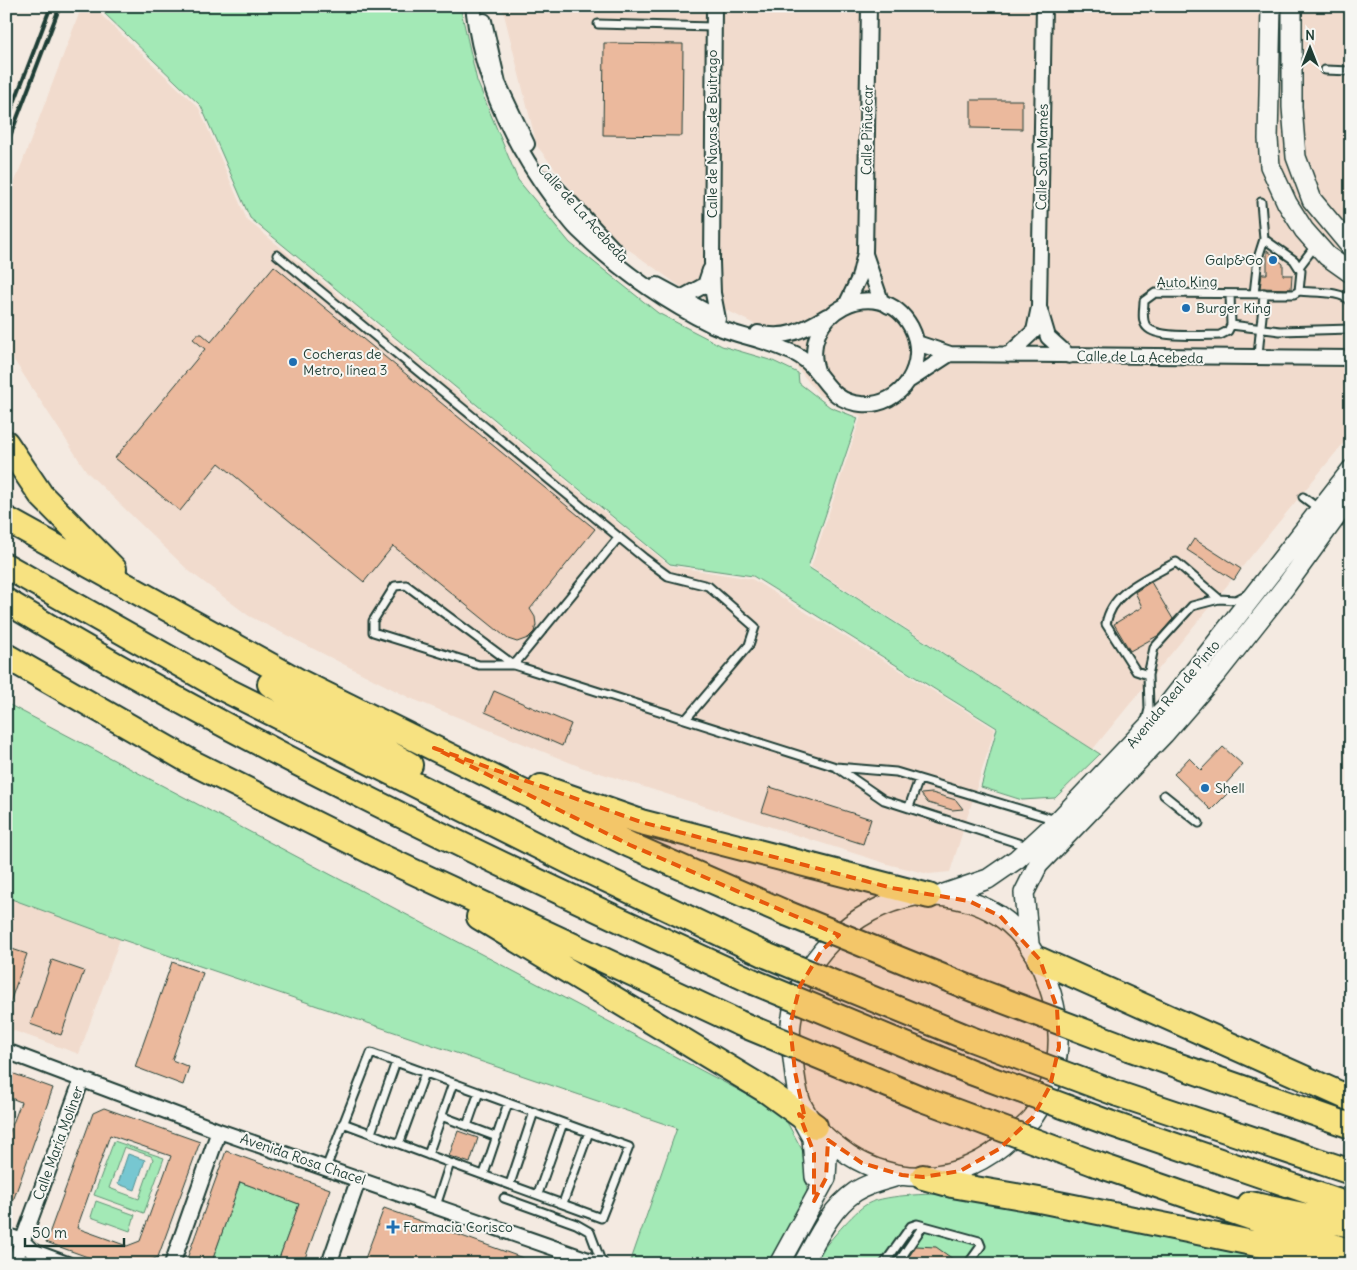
<svg xmlns="http://www.w3.org/2000/svg" width="1357" height="1270" viewBox="0 0 1357 1270" font-family="Delius,sans-serif">
	<style>
		.built { fill: #f1dbcd }
		.green { fill: #a3e9b6; stroke: #619375; fill-rule: evenodd }
		.water { fill: #77c7d1; stroke: #549092 }
		.building { fill: #ebb99d; stroke: #1f3d34; fill-rule: evenodd }
		.lines { fill: none; stroke-linecap: round; stroke-linejoin: round }
		.lane-casing { stroke: #1f3d34; stroke-width: 11 }
		.street-casing { stroke: #1f3d34; stroke-width: 18 }
		.secondary-casing { stroke: #1f3d34; stroke-width: 22 }
		.highway-casing { stroke: #1f3d34; stroke-width: 28 }
		.lane { stroke: #f6f6f2; stroke-width: 7 }
		.street { stroke: #f6f6f2; stroke-width: 14 }
		.secondary { stroke: #f6f6f2; stroke-width: 19 }
		.highway { stroke: #f7e281; stroke-width: 24 }
		.rail { stroke: #1f3d34; stroke-width: 4 }
		.highway-bridge-casing { stroke: #1f3d34; stroke-width: 28; stroke-linecap: butt }
		.highway-bridge { stroke: #f7e281; stroke-width: 24 }
		.marked { fill: #e8590c; fill-opacity: 0.2; stroke: #e8590c; stroke-width: 4; stroke-dasharray: 10 6; stroke-linejoin: round }
		.poi-dot { fill: #1f6fb2; stroke: #f6f6f2; stroke-width: 2 }
		.labels { text-anchor: middle; stroke-width: 4; stroke-linejoin: round; paint-order: stroke }
		.street-label { font-size: 14px; fill: #1f3d34; stroke: #f6f6f2 }
		.poi-label { font-size: 14px; fill: #1f3d34; stroke: #f6f6f2; text-anchor: start }
	</style>
	<rect width="100%" height="100%" fill="#f4eae1"/>
	<filter id="ink" filterUnits="userSpaceOnUse"><feTurbulence type="fractalNoise" baseFrequency=".02" numOctaves="2"/><feDisplacementMap in="SourceGraphic" scale="10" xChannelSelector="R" yChannelSelector="G"/><feConvolveMatrix kernelMatrix="1 2 1 2 8 2 1 2 1" color-interpolation-filters="sRGB"/></filter>
	<g filter="url(#ink)">
		<path class="built" d="M82,6H96L100,14L199,108L247,220L670,566L752,579L995,729L950,872L929,874L891,865L581,767L410,698L249,616L189,571L87,472L6,348V205Z
			M502,6H1351V434L1093,749L811,567L861,416L819,395L768,331L681,287L604,232L537,146Z
			M6,897L120,939L79,1054L6,1028Z"/>
		<path class="green" d="M100,6H460L477,81L518,180L570,243L658,313L722,346L773,361L798,373L799,383L830,407L858,418L808,567L1100,754L1055,798L1022,800L981,787L997,728L753,576L670,564L250,218L201,106L103,12Z
			M6,703L782,1113L806,1157L807,1194L769,1264L630,1263L677,1128L120,939L6,897Z
			M114,1141L164,1158L144,1213L94,1195ZM124,1147L151,1156L153,1159L139,1199L109,1188Z
			M240,1182L299,1204L277,1264H211Z
			M951,1194L1038,1210L1286,1264H812C820,1251 852,1214 864,1206C880,1194 931,1194 951,1194Z
			M96,1201L135,1215L130,1231L91,1217Z"/>
		<path class="water" d="M128,1154L145,1160L135,1190L118,1184Z"/>
		<path class="building" d="M604,43L683,44L682,136L603,135Z
			M971,100H1022V129L971,128Z
			M1267,250L1283,264V275H1292L1291,289L1260,288L1262,274H1267Z
			M274,266L595,529L530,609L535,617L536,625L534,632L528,638L517,642L508,639L393,546L364,582L219,463L180,511L115,458L205,349L193,339L197,334H202L211,342Z
			M1194,539L1241,569L1234,580L1187,550Z
			M1151,582L1173,619L1159,635L1130,651L1114,624L1142,607L1135,592Z
			M494,691L571,724L562,746L485,712Z
			M1223,747L1243,765L1221,789L1227,794L1211,810L1174,774L1189,758L1201,770Z
			M770,787L871,819L863,844L762,812Z
			M932,793L956,800L963,809L952,810L928,803L921,794Z
			M6,947L27,954L8,1008L6,1007Z
			M52,960L84,971L61,1035L30,1024Z
			M172,962L203,973L172,1060L189,1067L183,1085L135,1067Z
			M6,1071L53,1088L8,1215L6,1142L21,1102L6,1096Z
			M104,1108L200,1142L158,1257L144,1264H107L46,1242L93,1113ZM110,1135L171,1156L140,1241L127,1246L77,1228Z
			M458,1131L478,1138L470,1163L449,1156Z
			M226,1151L330,1189L303,1264H277L299,1204L240,1182L211,1264H185Z
			M384,1208L534,1262V1264H363Z
			M916,1246L936,1247L960,1264H904Z"/>
		<g class="lines">
			<defs>
				<path id="lane" d="M598,24L713,27
					M1325,70L1351,71
					M1261,202L1264,239L1294,260L1301,271L1299,291
					M277,255L644,558L668,576L708,586L755,627L749,645L686,719
					M1299,267L1315,246
					M1230,294L1231,325
					M1254,294L1258,258L1264,239
					M1231,325L1228,331L1220,335C1205,335 1157,339 1147,327C1141,321 1144,309 1144,301L1155,293L1294,294L1299,291C1313,293 1342,290 1351,302
					M1231,325L1280,331L1351,329
					M1258,358C1259,336 1263,315 1264,293
					M1303,497L1319,509
					M514,665L406,585L395,586L373,621V632L479,665H514L836,767L896,772L1056,820
					M514,665L619,537
					M1148,675L1136,671L1106,624C1112,590 1149,578 1176,562L1219,599
					M1146,721L1149,709L1148,675L1154,648L1192,606L1219,599L1236,600L1246,595
					M836,767L884,800L1027,846
					M1164,795L1199,823
					M909,807L919,779
					M441,1116L497,1137
					M343,1123L450,1163
					M467,1126L479,1092
					M371,1133L396,1062
					M399,1144L425,1073
					M428,1155L453,1083
					M326,1168L371,1053L629,1147L601,1218L450,1163L436,1206
					M484,1174L508,1103
					M510,1184L534,1112
					M538,1194L563,1123
					M504,1198L576,1224L590,1232L602,1264
					M563,1203L589,1132
					M884,1264L911,1226L917,1224L979,1241L981,1246L968,1264
					M897,1264L923,1226"/>
				<path id="street" d="M473,6C481,77 511,143 554,200C562,210 569,221 578,230C617,268 663,301 712,325C736,336 763,339 786,350C792,352 800,356 805,360C826,377 829,401 861,404C902,408 930,363 911,327C880,270 793,313 819,376
					M714,6L712,262L713,293L718,319
					M484,21L498,83L527,144
					M548,179L617,253
					M865,254L881,301L889,306
					M657,285L711,314
					M683,297L705,285L710,270
					M846,305L859,278L865,253L869,6
					M1040,310L1048,337L1069,356
					M758,333C785,340 804,330 827,316
					M917,343L950,354L1351,358
					M1008,355L1034,331L1039,307L1044,6
					M910,380L950,354
					M6,1051L219,1131L600,1264
					M6,1235L22,1241L32,1251L67,1264
					M14,1264L82,1079
					M172,1264L219,1131
					M329,1264L359,1178"/>
				<path id="secondary" d="M1271,6L1268,139L1270,166L1287,203L1304,230L1327,256L1351,273
					M1292,6V107L1296,157L1312,200L1351,247
					M944,894L988,879L1017,859L1058,821L1167,706L1351,470
					M915,896C981,893 1026,921 1048,984C1064,1029 1062,1075 1034,1116C1028,1124 1019,1130 1012,1137C988,1160 957,1175 923,1176C899,1178 869,1168 849,1155C831,1142 814,1129 804,1109C796,1096 795,1074 793,1059C792,1048 789,1035 791,1024C797,960 853,908 915,896Z
					M1029,943L1024,893L1038,865L1164,734L1217,673L1285,587L1351,496
					M802,1120L812,1138L815,1177
					M779,1264L826,1178L828,1140
					M803,1264C817,1239 830,1209 855,1192C868,1183 886,1180 902,1175"/>
				<path id="highway" d="M6,443L41,495L114,569
					M6,519L300,682L630,845L786,913
					M6,566L220,687L578,866L768,956
					M6,601C246,746 499,865 754,982
					M6,656L191,762L382,857L739,1023
					M270,684L410,765
					M541,787L641,822L929,896
					M479,917L767,1091L815,1126
					M1040,960L1351,1099
					M1131,1049L1351,1126
					M1118,1094L1351,1172
					M1109,1123L1351,1206
					M1096,1164L1342,1249
					M923,1177L952,1185L1039,1200L1351,1263
					M1250,1204L1351,1225"/>
			</defs>
			<use href="#lane" class="lane-casing"/>
			<use href="#street" class="street-casing"/>
			<use href="#secondary" class="secondary-casing"/>
			<use href="#highway" class="highway-casing"/>
			<use href="#lane" class="lane"/>
			<use href="#street" class="street"/>
			<use href="#secondary" class="secondary"/>
			<use href="#highway" class="highway"/>
			<path class="rail" d="M6,124L51,6
				M6,147L60,6"/>
			<defs>
				<path id="highway-bridge" d="M786,913L975,990L1131,1049
					M768,956L971,1039L1118,1094
					M754,982L971,1072L1109,1123
					M739,1023L922,1099L1096,1164"/>
			</defs>
			<use href="#highway-bridge" class="highway-bridge-casing"/>
			<use href="#highway-bridge" class="highway-bridge"/>
		</g>
	</g>
	<path class="marked" d="M434,748L641,822L892,888L969,901L1000,916L1040,960L1057,1008L1059,1047L1050,1086L1033,1117L999,1149L960,1171L923,1177L902,1175L862,1163L828,1140L826,1178L814,1201V1153L799,1114L805,1119L795,1072L790,1025L800,986L822,950L839,935L630,845Z"/>
	<g class="poi-dot">
		<circle cx="1273" cy="260" r="5"/>
		<circle cx="1186" cy="308" r="5"/>
		<circle cx="293" cy="362" r="5"/>
		<circle cx="1205" cy="788" r="5"/>
		<path d="M390.5 1219.5h5v5h5v5h-5v5h-5v-5h-5v-5h5z"/>
	</g>
	<g class="labels">
		<g class="street-label">
			<text transform="translate(867 130) rotate(-89)" y="5">Calle Piñuécar</text>
			<text transform="translate(712 134) rotate(-90)" y="5">Calle de Navas de Buitrago</text>
			<text transform="translate(1042 157) rotate(-89)" y="5">Calle San Mamés</text>
			<text transform="translate(583 213) rotate(48)" y="5">Calle de La Acebeda</text>
			<text transform="translate(1187 282) rotate(-1)" y="5">Auto King</text>
			<text transform="translate(1140 357) rotate(1)" y="5">Calle de La Acebeda</text>
			<text transform="translate(1173 694) rotate(-50)" y="5">Avenida Real de Pinto</text>
			<text transform="translate(58 1143) rotate(-70)" y="5">Calle María Moliner</text>
			<text transform="translate(303 1159) rotate(19)" y="5">Avenida Rosa Chacel</text>
		</g>
		<g class="poi-label">
			<text x="1263" y="265" text-anchor="end">Galp&amp;Go</text>
			<text x="1196" y="313">Burger King</text>
			<text x="303" y="359">Cocheras de<tspan x="303" dy="16">Metro, línea 3</tspan></text>
			<text x="1215" y="793">Shell</text>
			<text x="403" y="1232">Farmacia Corisco</text>
		</g>
	</g>
	<rect width="1357" height="1270" fill="none" stroke="#f6f6f2" stroke-width="25"/>
	<rect x="12" y="12" width="1332" height="1245" fill="none" stroke="#1f3d34" stroke-width="2" filter="url(#ink)"/>
	<g transform="translate(1310 48)" stroke="#f6f6f2" stroke-width="4" paint-order="stroke">
	<path d="M0-4L9 19L0 12L-9 19Z" fill="#1f3d34"/>
	<text y="-8" font-size="14" font-weight="bold" text-anchor="middle" fill="#1f3d34">N</text>
	</g>
	<path d="M25 1238v8h99v-8" fill="none" stroke="#1f3d34" stroke-width="2.5"/>
	<text x="32" y="1238" font-size="15" fill="#1f3d34" stroke="#f6f6f2" stroke-width="4" paint-order="stroke">50 m</text>
</svg>
